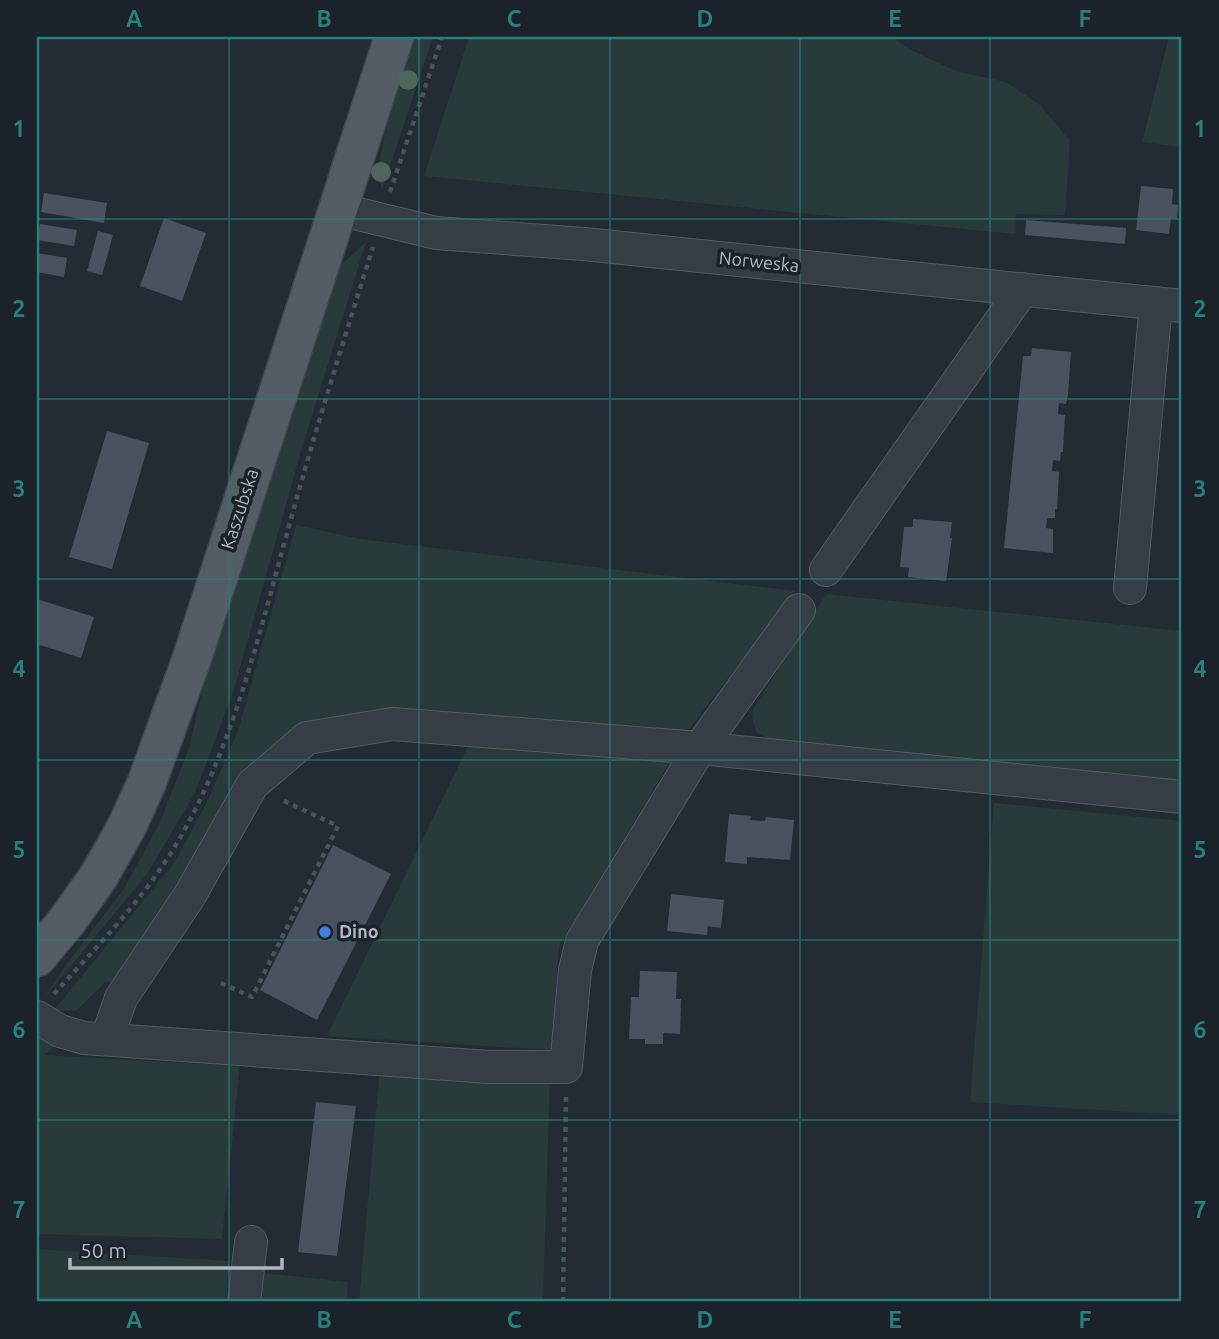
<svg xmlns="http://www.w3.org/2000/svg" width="1219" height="1339" viewBox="0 0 1219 1339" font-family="Ubuntu,sans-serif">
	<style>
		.green { fill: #283a3a }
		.building { fill: #49525e }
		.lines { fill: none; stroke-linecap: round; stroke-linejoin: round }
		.minor-casing { stroke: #535a63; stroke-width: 34 }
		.major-casing { stroke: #3f464f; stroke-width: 41 }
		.path { stroke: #465558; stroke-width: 4.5; stroke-dasharray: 5 5; stroke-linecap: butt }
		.minor { stroke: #363d46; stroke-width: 32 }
		.major { stroke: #545c66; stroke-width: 38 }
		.tree { fill: #4e665b }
		.grid { fill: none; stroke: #27807b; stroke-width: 2; stroke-opacity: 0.55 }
		.shop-dot { fill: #3f7fe0; stroke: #1b222a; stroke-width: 2.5 }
		.labels { text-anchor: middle; stroke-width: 7; stroke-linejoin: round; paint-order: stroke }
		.street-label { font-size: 18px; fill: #b0b7c2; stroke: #1b222a }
		.poi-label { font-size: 18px; font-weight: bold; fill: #b0b7c2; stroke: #1b222a; text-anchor: start }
		.neatline { fill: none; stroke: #27807b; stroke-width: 2.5 }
		.grid-label { font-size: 23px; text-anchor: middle; font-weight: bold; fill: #27807b }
	</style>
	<rect width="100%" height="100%" fill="#232b35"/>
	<path class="green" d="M409,37H433L382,190L378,170L398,67Z
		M469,37H893L909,49L956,71L1006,82L1040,105L1070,141L1065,215L1016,214L1015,234L424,176Z
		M1169,37H1182V147L1142,142Z
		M366,242L302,448L233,693L195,793L146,876L44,998L63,969L125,887L161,820L189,748L215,634L333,278L342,264Z
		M296,525L360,539L795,591L687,732L305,724L182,888L114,986L107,981L76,1011L54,1010L174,863L207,802L238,731Z
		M826,594L1182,631V781L773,741L756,732L752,718L753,709Z
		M468,746L671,761L559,946L552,1050L327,1036Z
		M994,803L1182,821V1115L970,1102Z
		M37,1034L56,1045L45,1055L240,1066L222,1239L37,1234Z
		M380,1066L550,1076L543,1302H359Z
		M37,1249L229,1261L226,1302H37Z
		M263,1273L348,1282L347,1302H260Z"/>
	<path class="building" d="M1141,186L1173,189L1172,204L1178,205L1177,219L1171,218L1169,234L1136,230Z
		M44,193L107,203L104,223L41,212Z
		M164,218L206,233L182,301L140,286Z
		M1026,220L1126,228L1125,244L1025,235Z
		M40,224L77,230L74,246L37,240Z
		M98,231L113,235L102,275L87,271Z
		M37,253L67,258L64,277L37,272Z
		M1032,348L1071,352L1068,395L1066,404L1059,403L1058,414L1065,415L1063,452H1061L1060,461L1053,460L1052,471L1059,472L1057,509H1055V518H1047L1046,528L1053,529V553L1004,548L1023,356H1031Z
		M107,431L149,443L112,569L69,557Z
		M913,519L952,522L950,538H952L946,581L908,577L909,568L900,567L904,527H913Z
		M37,599L94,617L81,658L37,644Z
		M729,814L751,816L750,820L765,821L766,817L794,820L790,860L747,857V864L725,862Z
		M333,845L391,874L317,1020L260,990Z
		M671,894L724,900L721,928L708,926L707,935L667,931Z
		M640,971L677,972L676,999H681L680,1034L663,1033V1044H645V1039H629L631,997H639Z
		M316,1102L356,1106L337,1256L298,1252Z"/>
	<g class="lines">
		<defs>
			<path id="minor" d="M338,209L436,233L584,244L1182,306
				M826,570L1023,289
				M1130,588L1156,303
				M37,1017L60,1031L84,1038L489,1067H566L575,970L582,941L700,748L799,610
				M107,1039L121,998L190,895L252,785L307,738L392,724L700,748L1182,797
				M244,1302L251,1242"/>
			<path id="major" d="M37,957L67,921L99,876L127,826L147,782L192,658L394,37"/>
		</defs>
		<use href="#minor" class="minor-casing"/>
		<use href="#major" class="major-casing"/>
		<path class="path" d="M390,192L442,37
			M221,983L252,997L338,826L282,800
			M54,994C101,942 151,892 185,829C238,732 262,622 292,515C317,425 345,336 373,247
			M563,1302L566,1096"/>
		<use href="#minor" class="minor"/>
		<use href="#major" class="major"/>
	</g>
	<g class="tree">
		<circle cx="408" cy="80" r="10"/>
		<circle cx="381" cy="172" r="10"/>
	</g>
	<path class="grid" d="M229,37V1302M419,37V1302M610,37V1302M800,37V1302M990,37V1302M37,219H1182M37,399H1182M37,579H1182M37,760H1182M37,940H1182M37,1120H1182"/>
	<circle class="shop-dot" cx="325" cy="932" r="7"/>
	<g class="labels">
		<g class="street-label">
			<text transform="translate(759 262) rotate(6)" y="6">Norweska</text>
			<text transform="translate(240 509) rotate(-72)" y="6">Kaszubska</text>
		</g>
		<g class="poi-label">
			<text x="339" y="938">Dino</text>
		</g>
	</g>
	<rect width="1219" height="1339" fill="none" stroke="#1b222a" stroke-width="77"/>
	<path d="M70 1258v10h212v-10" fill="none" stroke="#b0b7c2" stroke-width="3.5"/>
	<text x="80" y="1258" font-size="21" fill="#b0b7c2" stroke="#1b222a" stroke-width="5" paint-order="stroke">50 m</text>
	<rect x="38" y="38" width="1142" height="1262" class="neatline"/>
	<g class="grid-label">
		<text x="134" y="27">A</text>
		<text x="324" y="27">B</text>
		<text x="514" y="27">C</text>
		<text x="705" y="27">D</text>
		<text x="895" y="27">E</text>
		<text x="1085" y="27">F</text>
		<text x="19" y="137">1</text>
		<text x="1200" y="137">1</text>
		<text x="19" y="317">2</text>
		<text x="1200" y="317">2</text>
		<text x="19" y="497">3</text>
		<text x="1200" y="497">3</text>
		<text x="19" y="677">4</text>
		<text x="1200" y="677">4</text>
		<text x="19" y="858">5</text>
		<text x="1200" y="858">5</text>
		<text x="19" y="1038">6</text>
		<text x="1200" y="1038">6</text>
		<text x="19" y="1218">7</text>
		<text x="1200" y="1218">7</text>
		<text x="134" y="1328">A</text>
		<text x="324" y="1328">B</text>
		<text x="514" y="1328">C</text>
		<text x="705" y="1328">D</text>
		<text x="895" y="1328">E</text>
		<text x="1085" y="1328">F</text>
	</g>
</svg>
